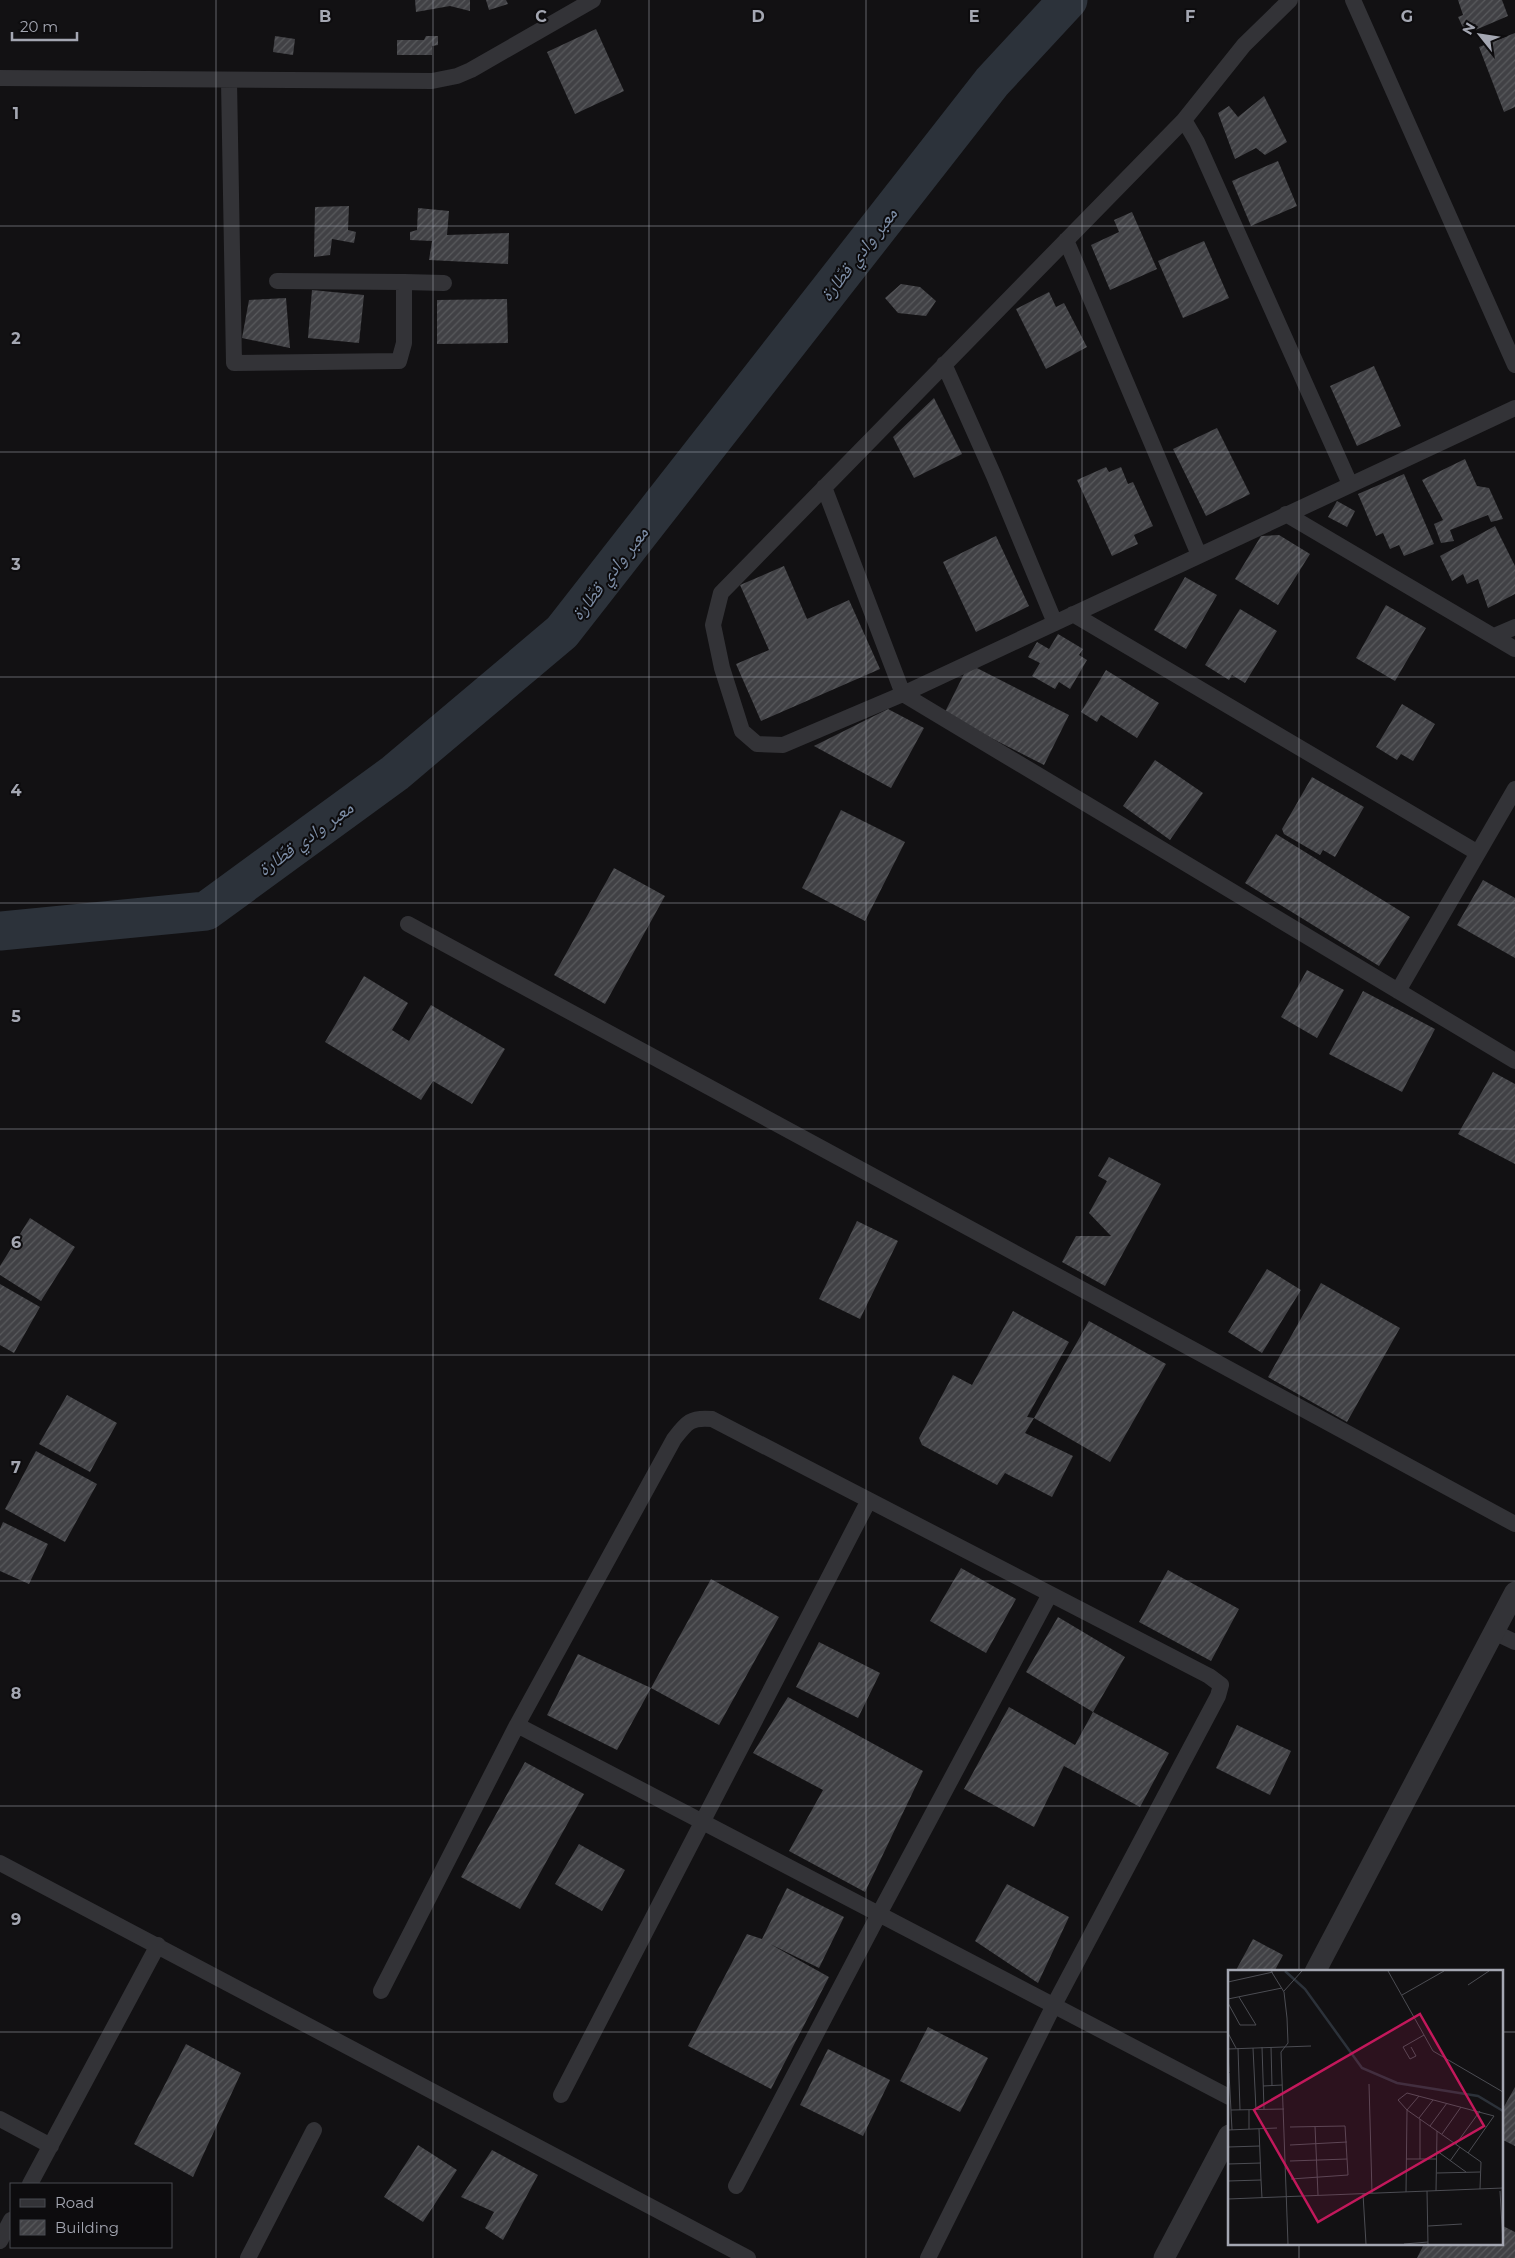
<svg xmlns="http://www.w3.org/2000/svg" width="1515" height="2258" viewBox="0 0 1515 2258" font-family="Montserrat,'Noto Naskh Arabic',sans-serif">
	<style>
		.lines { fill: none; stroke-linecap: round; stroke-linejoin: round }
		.river { stroke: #2c323a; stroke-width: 39 }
		.building { fill: url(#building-hatch) }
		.minor { stroke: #333337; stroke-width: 16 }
		.tertiary { stroke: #333337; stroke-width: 21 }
		.grid { fill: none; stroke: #a4a7b2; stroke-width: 1; stroke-opacity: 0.55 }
		.labels { text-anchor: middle; stroke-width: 4; stroke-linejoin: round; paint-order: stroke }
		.water-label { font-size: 19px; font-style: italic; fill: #7f90a9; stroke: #0d0c0e }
		.inset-river { fill: none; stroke: #2c323a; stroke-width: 2.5 }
		.inset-road { fill: none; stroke: #4c4d53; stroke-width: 1 }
		.view { fill: #c2185b; fill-opacity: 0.15; stroke: #c2185b; stroke-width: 2.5 }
		.inset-edge { fill: none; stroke: #a4a7b2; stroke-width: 2.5 }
		.grid-label { font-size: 16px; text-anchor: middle; font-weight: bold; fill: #a4a7b2; stroke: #0d0c0e; stroke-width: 4; stroke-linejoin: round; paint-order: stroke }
	</style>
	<defs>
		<pattern id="building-hatch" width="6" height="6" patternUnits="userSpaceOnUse" patternTransform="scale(1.25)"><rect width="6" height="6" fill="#414145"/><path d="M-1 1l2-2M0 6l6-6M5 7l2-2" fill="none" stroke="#595a5d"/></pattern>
	</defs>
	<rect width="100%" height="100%" fill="#121113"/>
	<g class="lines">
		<path class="river" d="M0,931L206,911L395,773L562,632L992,82L1068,0"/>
	</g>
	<path class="building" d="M415,0H470V11L450,6L416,12Z
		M486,0H506L508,4L489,10Z
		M1458,0H1502L1508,16L1466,34L1458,17L1463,15Z
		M596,29L624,91L575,114L547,52Z
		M1515,33V107L1504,112L1479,47Z
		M275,36L295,39L293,55L273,52Z
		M426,36H438V45L432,46V55H397V40H424Z
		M1264,96L1287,142L1265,155L1256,148L1235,159L1218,113L1229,106L1238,117Z
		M1278,161L1297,206L1251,226L1232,181Z
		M349,206L348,230L356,232L354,243L332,239L330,255L314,257L315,207Z
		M418,208L449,211L447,235L509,233L508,264L429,260L432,241L410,240V232L417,230Z
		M1132,212L1157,269L1110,290L1091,245L1119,232L1114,220Z
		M1204,241L1229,298L1183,318L1158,261Z
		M901,284L920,287L936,301L926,316L898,313L885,298Z
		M312,290L364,295L359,343L308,338Z
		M1049,292L1056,307L1064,303L1087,347L1046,369L1016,309Z
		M286,298L290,348L242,338L249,300Z
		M507,299L508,343L437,344V300Z
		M1374,366L1401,426L1357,446L1330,386Z
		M934,398L962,454L914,478L893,437Z
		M1217,428L1250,494L1206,516L1173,449Z
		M1465,459L1477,486L1489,488L1503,519L1491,522L1488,515L1450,530L1454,541L1441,543L1434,524L1443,520L1422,480Z
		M1106,467L1109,472L1121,467L1128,484L1133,482L1153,526L1134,535L1138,544L1112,556L1077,480Z
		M1404,474L1434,544L1404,556L1399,545L1390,549L1383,533L1376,536L1358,494Z
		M1337,501L1355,511L1347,527L1328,517Z
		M1495,526L1515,566V594L1488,608L1478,579L1467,584L1463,574L1452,581L1440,556Z
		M1279,535L1310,554L1278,605L1235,579L1261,536Z
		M996,536L1029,606L976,632L943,562Z
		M784,566L807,619L849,600L880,669L761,721L736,664L769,650L740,585Z
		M1185,577L1217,595L1186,649L1154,630Z
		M1386,605L1426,628L1395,681L1356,658Z
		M1240,609L1277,631L1245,683L1232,675L1229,680L1205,665Z
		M1058,634L1083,649L1079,655L1087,660L1070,689L1059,682L1055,689L1032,676L1040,663L1028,657L1037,642L1049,649Z
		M969,664L1069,715L1044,765L944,714Z
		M1106,670L1159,703L1137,738L1101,715L1097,722L1081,712Z
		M1402,704L1435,724L1413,761L1401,754L1397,760L1376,747Z
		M888,709L924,728L891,788L814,746Z
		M1155,760L1203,793L1170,840L1123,806Z
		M1312,777L1364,807L1335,857L1323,850L1320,855L1284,834L1282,829Z
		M841,810L905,842L865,921L802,888Z
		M1276,834L1410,917L1379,966L1245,883Z
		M614,868L665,896L605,1004L554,975Z
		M1483,880L1515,898V958L1457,925Z
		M1307,970L1344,990L1317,1038L1281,1017Z
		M364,976L408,1003L392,1030L409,1041L431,1005L505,1049L472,1104L433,1081L421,1100L325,1042Z
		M1363,991L1435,1029L1402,1092L1329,1054Z
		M1493,1072L1515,1084V1164L1458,1134Z
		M1109,1157L1161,1184L1105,1286L1062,1262L1076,1236H1111L1089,1213L1107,1181L1098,1176Z
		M30,1218L75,1247L41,1301L0,1275V1266Z
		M857,1221L898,1241L860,1319L819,1299Z
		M1267,1269L1301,1290L1262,1353L1228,1332Z
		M1321,1283L1400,1328L1347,1422L1268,1377Z
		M0,1284L40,1307L14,1353L0,1345Z
		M1013,1311L1069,1342L1027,1417L1034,1418L1025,1433L1073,1456L1052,1497L1005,1473L997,1485L922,1445L919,1438L953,1375L972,1385Z
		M1089,1321L1166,1364L1110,1462L1034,1418Z
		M67,1395L117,1423L90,1472L39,1444Z
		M36,1451L97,1484L65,1542L5,1509Z
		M3,1522L48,1544L29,1584L0,1571V1529Z
		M961,1568L1016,1599L986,1653L930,1621Z
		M1168,1570L1239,1609L1211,1661L1139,1622Z
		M711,1579L779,1617L719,1725L651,1688L617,1750L547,1715L578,1654L651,1688Z
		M1058,1617L1125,1657L1093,1712L1026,1672Z
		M819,1642L880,1673L858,1718L796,1687Z
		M788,1697L923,1771L865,1892L789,1851L823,1790L753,1753Z
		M1009,1707L1075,1745L1093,1712L1169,1753L1140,1807L1064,1766L1034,1827L964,1789Z
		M1237,1725L1291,1751L1270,1795L1216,1768Z
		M525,1762L584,1794L520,1909L461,1877Z
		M579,1844L625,1870L602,1911L555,1884Z
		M1007,1884L1069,1917L1038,1983L975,1941Z
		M787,1888L844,1917L819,1968L770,1944L829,1977L771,2089L688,2046L747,1934L762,1939Z
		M1253,1939L1283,1955L1274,1972H1235Z
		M928,2027L988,2058L960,2112L900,2081Z
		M186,2044L241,2073L193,2177L134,2144Z
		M828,2049L890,2080L863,2136L800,2105Z
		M1515,2087V2146L1501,2139V2112Z
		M418,2145L457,2170L423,2222L384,2197Z
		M492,2150L538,2175L503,2240L485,2228L494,2212L461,2197Z
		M1501,2225L1515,2232V2258H1417L1424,2244H1501Z"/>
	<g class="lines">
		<path class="minor" d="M1290,0L1244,45L1184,120L721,593L713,625L722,668L742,731L757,744L783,745L903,694L1515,408
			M1353,0L1515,365
			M0,78L432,81L457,76L471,70L593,0
			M229,81L234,363L399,361L404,343V282L277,281
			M1184,120L1197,142L1350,484
			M1066,240L1199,555
			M404,282L444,283
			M944,364L994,476L1055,623
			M824,487L903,694L1515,1061
			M1286,514L1515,649
			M1073,614L1478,853
			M1494,636L1515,627
			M408,924L1515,1524
			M1398,991L1515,789
			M1494,1632L1515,1642
			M517,1725L1229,2097
			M0,1863L748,2258
			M381,1991L517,1725L674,1439C687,1422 691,1417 712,1419L1209,1676L1221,1685L1218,1696L1054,2005L928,2258
			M561,2095L869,1500
			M0,2119L51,2146
			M30,2184L158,1945
			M736,2186L879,1914L1050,1594
			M0,2241L11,2220
			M248,2258L314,2130"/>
		<path class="tertiary" d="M1315,1972L1515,1592
			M1164,2258L1229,2135"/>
	</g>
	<path class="grid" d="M216,0V2258M433,0V2258M649,0V2258M866,0V2258M1082,0V2258M1299,0V1972M0,226H1515M0,452H1515M0,677H1515M0,903H1515M0,1129H1515M0,1355H1515M0,1581H1515M0,1806H1515M0,2032H1229M1501,2032H1515M1299,2244V2258"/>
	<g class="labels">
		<g class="water-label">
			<text transform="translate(858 254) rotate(-52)" y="7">معبر وادي قطّارة</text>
			<text transform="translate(609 573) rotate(-52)" y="7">معبر وادي قطّارة</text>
			<text transform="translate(305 838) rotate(-36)" y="7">معبر وادي قطّارة</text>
		</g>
	</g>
	<g transform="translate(1228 1970)">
		<rect width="275" height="275" fill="#121113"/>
		<path class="inset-river" d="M57,1L77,19L134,98L169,113L250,126L275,141"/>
		<path class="inset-road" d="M43,1L56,22L59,48L60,73L53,82L60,274M160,1L205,81L275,122M0,12L45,2M240,15L261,1M56,21L74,1M174,25L216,1M0,29L54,18M0,33L12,55H28L11,27M0,63L8,78M34,77L36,139M43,77L44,116M183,77L188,86L182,89L175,77L196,65M10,78L12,140M25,78L28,140M0,79L83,76M0,83L1,102M1,103L4,160M141,114L144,223M35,116L54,115M3,140L56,139M21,140V159M191,148L205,130M87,156L90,225M202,156L219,133M62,157L117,156L120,205L63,209M0,160L49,158M214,164L233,137M228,174L252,141M62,175L119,172M0,177L32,176M209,181L238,202M240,183L266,146L179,123L170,130L179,140L253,192L252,219M178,189H209M192,189V149M62,191L119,189M222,191L232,177M0,194L33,193M209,203L252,202M33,210L34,228M0,211L33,210L31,159M199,221L200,274M208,221L209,161M272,221L275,274M178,222L179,140L191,126M135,224L138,274M0,229L275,218M200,256L234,254M176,274L200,272"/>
		<path class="view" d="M192,44L256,156L90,252L26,140Z"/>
		<rect width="275" height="275" class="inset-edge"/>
	</g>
	<g class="grid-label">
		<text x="325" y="22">B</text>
		<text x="541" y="22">C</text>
		<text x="758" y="22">D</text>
		<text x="974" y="22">E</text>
		<text x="1190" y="22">F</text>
		<text x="1407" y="22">G</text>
		<text x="16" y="119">1</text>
		<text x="16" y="344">2</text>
		<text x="16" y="570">3</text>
		<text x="16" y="796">4</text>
		<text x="16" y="1022">5</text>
		<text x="16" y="1248">6</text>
		<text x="16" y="1473">7</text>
		<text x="16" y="1699">8</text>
		<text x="16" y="1925">9</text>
	</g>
	<rect x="10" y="2183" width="162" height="65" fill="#0d0c0e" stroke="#494a50"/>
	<rect x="20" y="2199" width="25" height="8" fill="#333337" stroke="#494a50"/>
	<text x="55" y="2208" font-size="15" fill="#a4a7b2">Road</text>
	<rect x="20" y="2220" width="25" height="15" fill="url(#building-hatch)" stroke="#494a50"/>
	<text x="55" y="2233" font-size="15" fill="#a4a7b2">Building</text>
	<g transform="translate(1480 35) rotate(300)" stroke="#0d0c0e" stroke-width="4" paint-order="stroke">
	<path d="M0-4L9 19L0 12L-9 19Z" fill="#a4a7b2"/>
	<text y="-8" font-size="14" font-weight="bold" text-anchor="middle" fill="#a4a7b2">N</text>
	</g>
	<path d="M12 32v8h65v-8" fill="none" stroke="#a4a7b2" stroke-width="2.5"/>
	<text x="20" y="32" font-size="15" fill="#a4a7b2" stroke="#0d0c0e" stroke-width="4" paint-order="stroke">20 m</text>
</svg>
